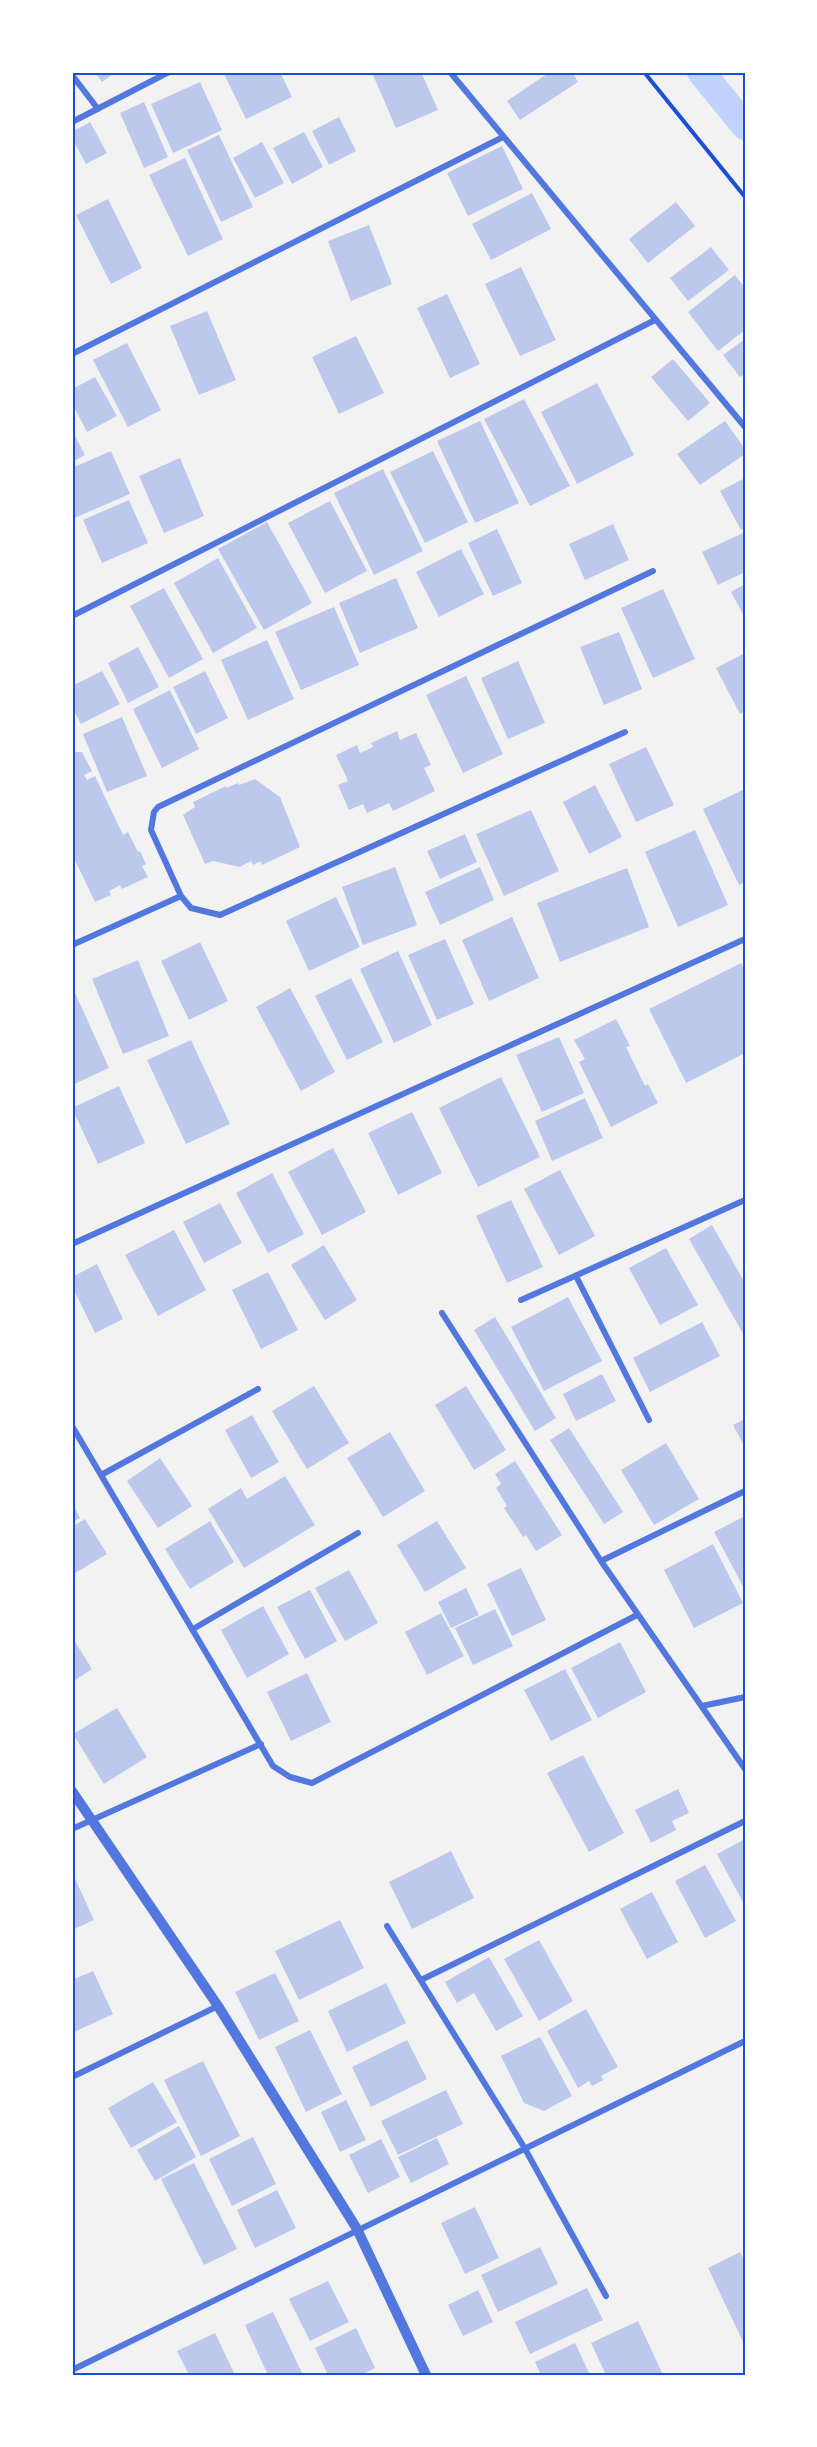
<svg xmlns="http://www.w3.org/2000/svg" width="817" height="2447" viewBox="0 0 817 2447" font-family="Manrope,sans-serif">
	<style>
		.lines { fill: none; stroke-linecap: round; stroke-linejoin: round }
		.canal { stroke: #bfd3fe; stroke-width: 28 }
		.building { fill: #bdc9ec }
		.path { stroke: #1d4ed8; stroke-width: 4 }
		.minor { stroke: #5277de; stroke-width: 6 }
		.tertiary { stroke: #5277de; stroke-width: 10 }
		.neatline { fill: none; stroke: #1d4ed8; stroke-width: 2 }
	</style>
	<rect width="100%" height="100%" fill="#f2f2f2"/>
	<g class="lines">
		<path class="canal" d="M701,72L745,126"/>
	</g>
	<path class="building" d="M95,72H116L102,82Z
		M223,72H280L292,97L246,119Z
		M380,72H421L438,110L396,128L373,75Z
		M550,72H572L578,82L520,120L507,101Z
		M200,82L222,130L173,153L151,104Z
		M144,102L168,157L144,168L120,113Z
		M339,117L356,151L329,165L312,131Z
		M90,122L107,153L86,164L72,138V132Z
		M304,132L323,167L292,184L273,148Z
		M219,135L253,207L221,222L187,150Z
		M262,142L284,183L255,198L233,158Z
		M502,146L523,189L468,216L447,173Z
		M185,158L223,239L188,256L149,175Z
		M532,193L551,229L491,260L472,224Z
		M108,199L142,268L111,284L76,215Z
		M676,202L695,226L648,263L629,239Z
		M369,225L392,284L351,301L328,241Z
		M711,247L729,270L688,301L670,278Z
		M521,267L556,340L520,356L485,284Z
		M735,275L745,288V330L718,351L688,312Z
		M447,294L480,364L450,378L417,308Z
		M207,311L236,380L199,395L170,326Z
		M356,336L384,393L339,414L312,357Z
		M745,339V374L740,377L723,355Z
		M127,343L161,410L128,427L93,360Z
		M673,359L710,403L688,421L651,377Z
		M95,377L117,416L87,432L72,403V389Z
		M597,383L634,455L577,484L541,412Z
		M524,399L570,486L530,506L484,419Z
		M480,421L519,503L475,523L437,441Z
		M725,421L745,449V454L700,485L677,454Z
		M72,430L85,455L72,462Z
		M111,451L130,494L72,519V468Z
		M433,451L468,522L425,543L390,472Z
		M180,458L204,516L164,533L139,476Z
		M383,469L423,551L374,575L334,493Z
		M745,478V527L741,530L720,491Z
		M129,500L148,543L102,563L83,520Z
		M330,501L367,571L325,593L288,523Z
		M267,522L312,603L264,630L218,549Z
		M613,524L629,560L585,580L569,544Z
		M497,529L522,583L493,596L468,543Z
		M745,532V572L718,585L702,552Z
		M461,549L484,594L439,617L416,572Z
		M218,558L257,628L213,653L174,583Z
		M396,578L418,628L360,653L339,603Z
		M745,584V618L731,592Z
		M164,588L203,659L169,678L130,606Z
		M663,589L695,659L653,678L621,608Z
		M334,607L359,665L301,690L275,632Z
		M619,632L642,689L604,705L580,647Z
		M267,640L294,699L248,720L221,660Z
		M138,647L159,687L128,703L108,663Z
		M745,653V711L740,714L716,668Z
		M518,661L545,723L508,739L481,678Z
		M102,671L120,704L81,724L72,707V686Z
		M205,671L228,718L196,734L173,687Z
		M466,676L503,754L463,773L426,695Z
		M170,690L199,749L162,768L133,709Z
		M122,717L147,776L107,792L83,734Z
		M397,731L400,740L416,733L431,765L424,768L435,791L393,811L389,803L367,813L363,804L349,810L338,785L348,781L336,755L357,745L360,753L373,747L371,743Z
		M646,747L674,805L636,822L609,764Z
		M75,752H82L92,771L84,775L87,780L95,776L123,835L128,832L138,852L140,851L146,864L142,866L148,877L122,889L120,885L109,891L111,895L95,902L72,854V754Z
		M255,779L280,797L300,847L262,865L261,861L253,865L251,861L240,867L213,861L205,864L183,815L195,807L193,802L226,786V788L238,783L239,785Z
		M595,785L622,837L589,854L563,802Z
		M745,789V882L739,885L703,809Z
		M531,810L559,871L504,896L476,834Z
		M695,830L728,905L678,927L645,852Z
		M465,834L477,862L440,879L427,851Z
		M395,867L417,925L363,945L342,887Z
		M480,867L494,900L440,925L425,892Z
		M627,868L649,927L560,962L537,903Z
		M336,897L360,947L309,971L286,921Z
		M512,917L539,978L489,1001L462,940Z
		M445,939L474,1004L437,1020L408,955Z
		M200,942L228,1001L189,1020L161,961Z
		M398,951L432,1025L394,1043L360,969Z
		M138,960L169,1036L123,1054L92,979Z
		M741,963L745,971V1053L686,1083L649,1009Z
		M351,978L383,1042L347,1060L315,996Z
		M72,986L109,1068L72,1085Z
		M290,988L335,1072L301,1091L256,1007Z
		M616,1019L630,1046L626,1047L645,1086L648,1084L658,1103L611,1127L579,1062L585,1059L574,1040Z
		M559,1037L584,1093L542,1112L516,1055Z
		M191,1040L230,1124L186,1144L147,1060Z
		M501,1077L540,1157L478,1187L439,1108Z
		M119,1086L145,1143L98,1164L72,1108Z
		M585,1098L603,1138L552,1161L535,1121Z
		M412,1112L442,1173L398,1195L368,1133Z
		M333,1148L366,1212L322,1235L288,1172Z
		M560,1170L595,1236L559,1255L524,1189Z
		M272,1173L304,1234L268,1253L236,1193Z
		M511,1200L543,1267L507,1283L476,1216Z
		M220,1203L242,1243L204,1263L183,1222Z
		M712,1225L745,1283V1337L689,1239Z
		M174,1230L206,1290L158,1316L125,1255Z
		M324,1245L357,1300L325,1320L291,1265Z
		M666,1248L698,1305L660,1325L629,1268Z
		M97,1264L123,1319L95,1333L72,1286V1277Z
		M268,1272L298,1330L261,1349L232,1290Z
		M568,1297L602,1361L544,1391L511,1327Z
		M495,1317L556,1418L535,1431L474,1330Z
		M702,1322L720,1356L650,1392L633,1358Z
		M602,1374L616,1401L576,1421L563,1394Z
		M314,1386L349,1443L307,1469L272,1411Z
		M466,1386L506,1450L474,1470L435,1405Z
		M252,1415L279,1462L251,1478L225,1430Z
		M745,1419V1447L733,1425Z
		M569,1428L623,1512L604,1524L550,1440Z
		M390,1432L425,1491L383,1517L347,1458Z
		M666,1443L699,1499L654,1525L621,1470Z
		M160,1458L192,1506L158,1528L127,1481Z
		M515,1461L562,1535L536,1551L526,1535L523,1537L504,1508L507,1506L496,1488L501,1484L495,1474Z
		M285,1476L315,1525L244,1568L208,1509L241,1488L247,1499Z
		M72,1502L80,1518L72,1522Z
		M745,1516V1590L714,1532Z
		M85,1519L107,1554L72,1575V1527Z
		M210,1521L234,1562L190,1589L165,1549Z
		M437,1521L466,1568L425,1592L397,1545Z
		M713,1544L743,1603L694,1628L664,1570Z
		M521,1568L546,1620L512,1636L487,1584Z
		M349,1570L378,1623L345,1641L315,1588Z
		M466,1588L479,1615L451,1628L438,1602Z
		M310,1590L337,1641L305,1659L277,1607Z
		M263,1606L289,1654L247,1678L221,1630Z
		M495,1609L513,1646L473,1665L455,1628Z
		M441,1613L464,1656L427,1675L405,1632Z
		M72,1637L92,1669L72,1682Z
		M620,1642L646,1692L598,1718L571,1668Z
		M565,1669L592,1720L551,1741L524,1690Z
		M307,1673L331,1722L291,1741L267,1692Z
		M117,1708L147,1757L104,1784L73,1734Z
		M583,1755L624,1833L589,1852L547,1773Z
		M678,1789L689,1813L672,1821L676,1830L651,1843L635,1810Z
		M745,1839V1906L717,1854Z
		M451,1851L474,1898L412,1929L389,1882Z
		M705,1865L736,1921L705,1938L675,1881Z
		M72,1872L94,1920L72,1930Z
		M652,1892L678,1942L647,1959L620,1909Z
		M340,1920L364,1968L299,2000L275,1951Z
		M539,1940L573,2001L539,2021L504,1959Z
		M489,1957L523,2016L496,2031L474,1993L457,2003L445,1982Z
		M93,1971L113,2014L72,2033V1980Z
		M275,1973L299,2021L259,2040L235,1992Z
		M386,1983L406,2023L347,2052L328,2011Z
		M586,2009L618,2067L601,2076L603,2080L592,2086L589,2081L578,2088L547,2031Z
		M310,2030L342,2094L306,2112L275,2047Z
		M540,2037L572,2096L544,2111L524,2103L501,2056Z
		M407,2040L427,2079L371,2107L352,2067Z
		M203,2061L240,2136L201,2156L164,2080Z
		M153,2082L177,2122L131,2148L108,2108Z
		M446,2090L463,2124L398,2155L381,2121Z
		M346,2100L366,2140L340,2152L321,2112Z
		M179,2126L196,2157L155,2181L137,2150Z
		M253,2137L276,2184L232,2206L209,2159Z
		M437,2138L449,2164L411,2183L398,2157Z
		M381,2139L400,2177L368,2193L349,2155Z
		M194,2163L237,2249L204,2265L161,2179Z
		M277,2190L296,2228L255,2248L237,2210Z
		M475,2207L499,2258L465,2274L441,2223Z
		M540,2247L558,2284L498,2312L481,2275Z
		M740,2252L745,2262V2346L708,2268Z
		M328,2281L349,2322L310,2341L289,2299Z
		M587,2288L603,2320L530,2354L515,2322Z
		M478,2290L493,2322L463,2336L448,2305Z
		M273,2312L303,2375H268L245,2325Z
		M638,2321L663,2375H606L591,2343Z
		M356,2328L375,2368L361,2375H328L315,2348Z
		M215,2333L235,2375H189L177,2351Z
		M575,2343L590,2375H541L535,2362Z"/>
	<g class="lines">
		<path class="path" d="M644,72L745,197"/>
		<path class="minor" d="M450,72L745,427
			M72,75L98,109
			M72,122L169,72
			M72,354L503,137
			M72,616L655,320
			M625,732L220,915L191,908L181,896L151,830L154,812L158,807L653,571
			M72,945L181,896
			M72,1244L745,939
			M576,1276L649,1420
			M521,1300L745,1200
			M442,1313L601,1561L745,1491
			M72,1426L273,1766L290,1777L312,1783L637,1615
			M101,1475L258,1389
			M601,1561L745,1769
			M193,1629L358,1533
			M702,1706L745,1697
			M72,1829L261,1744
			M387,1926L524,2147L606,2296
			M421,1980L745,1821
			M72,2077L218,2006
			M72,2370L745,2041"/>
		<path class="tertiary" d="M72,1791L218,2006L357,2229L426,2375"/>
	</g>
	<rect width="817" height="2447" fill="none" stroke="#ffffff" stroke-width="147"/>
	<rect x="74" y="74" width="670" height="2300" class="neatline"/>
</svg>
